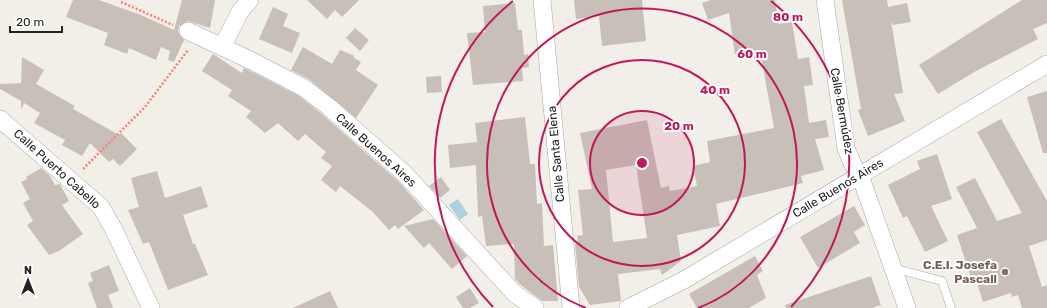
<svg xmlns="http://www.w3.org/2000/svg" width="1047" height="308" viewBox="0 0 1047 308" font-family="Rubik,sans-serif">
	<style>
		.water { fill: #aad3df }
		.building { fill: #c7bfb8; fill-rule: evenodd }
		.lines { fill: none; stroke-linecap: round; stroke-linejoin: round }
		.service-casing { stroke: #a9a9a9; stroke-width: 9 }
		.minor-casing { stroke: #a9a9a9; stroke-width: 18 }
		.path { stroke: #fa8072; stroke-width: 2.5; stroke-dasharray: 2 2; stroke-linecap: butt }
		.service { stroke: #fff; stroke-width: 8 }
		.minor { stroke: #fff; stroke-width: 17 }
		.ring { fill: none; stroke: #c2185b; stroke-width: 2 }
		.education-dot { fill: #8d6e63; stroke: #fff; stroke-width: 1.5 }
		.labels { text-anchor: middle; stroke-width: 4; stroke-linejoin: round; paint-order: stroke }
		.street-label { font-size: 12px; fill: #222; stroke: #fff }
		.education-label { font-size: 12px; font-weight: bold; fill: #785e54; stroke: #fff; text-anchor: end }
		.centre { fill: #c2185b; stroke: #fff; stroke-width: 2 }
		.ring-label { font-size: 12px; text-anchor: middle; font-weight: bold; fill: #c2185b; stroke: #fff; stroke-width: 4; stroke-linejoin: round; paint-order: stroke }
	</style>
	<rect width="100%" height="100%" fill="#f2efe9"/>
	<path class="water" d="M458,199L468,214L460,220L449,205Z"/>
	<path class="building" d="M73,0H99L141,15L174,30L182,0H215L210,28L188,21L179,26L178,32L184,40L174,62L168,60L170,51L161,47L156,60L129,48L127,54L104,45L108,33L66,17Z
		M307,0H359L342,17L335,10L327,19Z
		M574,0H642L646,41L602,46L599,16L576,19Z
		M711,0H775L778,24L792,22L798,59L809,57L813,85L804,86L809,123L826,120L829,137L815,139L824,170L801,176L803,183L716,204L720,226L677,235L681,261L662,275L660,269L618,274L621,301L590,305L579,287L575,244H578L577,236L583,235L578,190L592,189L580,133L647,120L661,188L669,186L670,191L697,186L693,166L710,162L707,141L774,128L760,51L735,55L729,13L708,20L702,3ZM636,165L647,238L613,242L606,170Z
		M842,0H887L888,7L907,3L911,22L893,25L891,21L903,93L894,94L905,121L868,136L858,110L861,109Z
		M1022,0H1047V23L1033,29L1038,39L976,71L938,94L919,65Z
		M515,3L518,30H522L524,55L528,54L529,67L522,68L523,81L473,85L467,33L485,32L483,6Z
		M273,7L288,14L283,26L300,33L292,53L259,39Z
		M355,28L369,40L360,51L346,38Z
		M303,47L332,64L340,50L355,56L353,57L361,62L356,70L378,85L356,118L310,80L291,70Z
		M213,54L242,73L244,68L299,96L323,115L398,181L424,210L398,229L395,225L389,230L373,212L340,186L336,192L321,180L332,166L321,158L326,152L305,134L298,141L278,123L265,133L246,117L251,111L228,96L232,90L202,71Z
		M22,57L44,70L36,84L75,106L73,109L119,135L121,133L137,149L120,166L113,159L109,162L90,143L82,156L62,145L65,140L34,123L40,113L24,103L21,110V101L0,89V84L21,83Z
		M441,76L442,92L427,93L426,77Z
		M1047,91V153H1043L1027,97Z
		M525,117L530,164H535L537,204L542,203L544,246L553,245L558,301H542L522,286L515,279L514,244L486,246L482,216L478,217L476,165L450,168L448,145L477,142L475,123Z
		M1001,119L1047,201V240L1029,246L1042,287L1047,285V308H1022L1018,295L1012,297L1011,293L983,302L976,280L972,281L957,235L977,228L956,187L975,178L997,221L1022,213L977,132Z
		M937,154L952,199L931,206L948,241L925,252L907,216L903,218L888,185L920,169L917,161Z
		M41,168L50,176L55,185L60,184L69,201L62,205L83,234L59,251L49,255L27,225L33,221L23,203L30,199L21,182L27,179L26,177Z
		M157,171L165,198L201,186L208,207L183,215L193,244H195L208,275L168,290L149,242L143,244L128,210L139,207L131,178Z
		M441,177L450,190L440,198L429,186Z
		M854,206L865,225L854,232L860,243L818,268L800,237Z
		M433,219L467,256L452,269L429,243L424,248L404,226Z
		M755,256L763,271L757,275L766,298L749,308H697L689,294Z
		M109,265L119,291L108,295L113,308H97L88,283L93,281L90,273Z
		M871,276L881,305L872,308H786L785,305Z
		M470,288L479,303L470,308H463L456,297Z
		M330,291L338,308H293Z"/>
	<g class="lines">
		<defs>
			<path id="service" d="M893,268L942,281L951,308"/>
			<path id="minor" d="M542,0L571,308
				M825,0L846,148L853,165L860,175L907,308
				M188,31L252,61L304,88L329,107L405,174L515,294L535,308
				M222,47L241,10L250,0
				M0,119L101,207L113,228L151,308
				M628,308L684,280L1047,64"/>
		</defs>
		<use href="#service" class="service-casing"/>
		<use href="#minor" class="minor-casing"/>
		<path class="path" d="M121,2L173,25
			M83,169L145,107L188,50"/>
		<use href="#service" class="service"/>
		<use href="#minor" class="minor"/>
	</g>
	<circle cx="642" cy="163" r="52" fill="#c2185b" fill-opacity=".12"/>
	<g class="ring">
		<circle cx="642" cy="163" r="52"/>
		<circle cx="642" cy="163" r="103"/>
		<path d="M586 308A155 155 0 1 1 698 308"/>
		<path d="M493 307A207 207 0 0 1 513 1M771 1A207 207 0 0 1 791 307"/>
	</g>
	<circle class="education-dot" cx="1005" cy="272" r="4"/>
	<g class="labels">
		<g class="street-label">
			<text transform="translate(842 111) rotate(80)" y="4">Calle Bermúdez</text>
			<text transform="translate(376 150) rotate(42)" y="4">Calle Buenos Aires</text>
			<text transform="translate(556 154) rotate(-95)" y="4">Calle Santa Elena</text>
			<text transform="translate(57 169) rotate(42)" y="4">Calle Puerto Cabello</text>
			<text transform="translate(838 188) rotate(-31)" y="4">Calle Buenos Aires</text>
		</g>
		<g class="education-label">
			<text x="997" y="269">C.E.I. Josefa<tspan x="997" dy="14">Pascall</tspan></text>
		</g>
	</g>
	<circle cx="642" cy="163" r="6" class="centre"/>
	<g class="ring-label">
		<text x="788" y="21">80 m</text>
		<text x="752" y="58">60 m</text>
		<text x="715" y="94">40 m</text>
		<text x="679" y="130">20 m</text>
	</g>
	<g transform="translate(28 280)" stroke="#ffffff" stroke-width="3" paint-order="stroke">
	<path d="M0-3L7 15L0 10L-7 15Z" fill="#222222"/>
	<text y="-6" font-size="11" font-weight="bold" text-anchor="middle" fill="#222222">N</text>
	</g>
	<path d="M10 26v6h52v-6" fill="none" stroke="#222222" stroke-width="2"/>
	<text x="16" y="26" font-size="12" fill="#222222" stroke="#ffffff" stroke-width="3" paint-order="stroke">20 m</text>
</svg>
